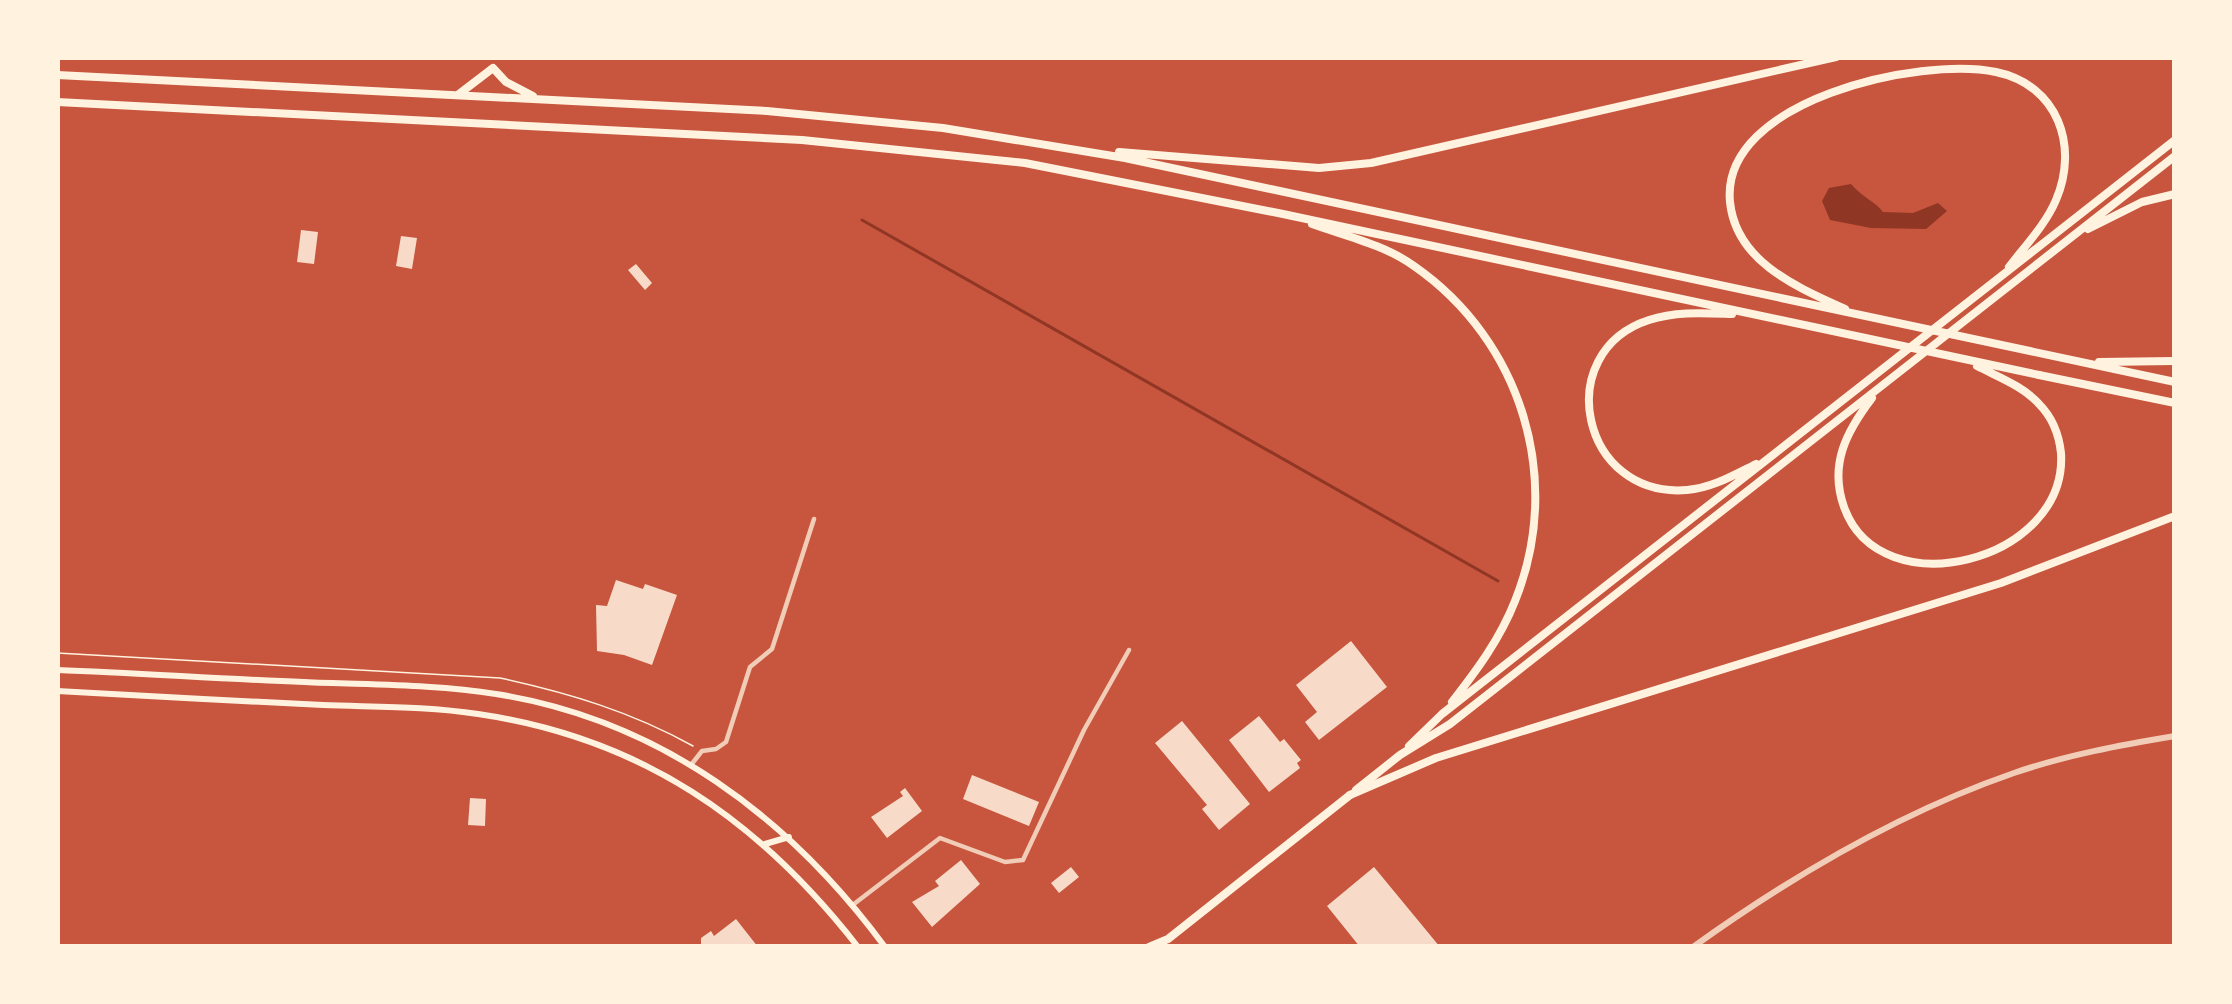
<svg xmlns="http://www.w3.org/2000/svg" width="2232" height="1004" viewBox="0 0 2232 1004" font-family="Ubuntu,sans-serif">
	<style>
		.water { fill: #8f3625 }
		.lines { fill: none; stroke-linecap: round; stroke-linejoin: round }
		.stream { stroke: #8f3625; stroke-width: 3 }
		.building { fill: #f7dbc8 }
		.path { stroke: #fff3e0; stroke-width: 1.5 }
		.minor { stroke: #f1ccb7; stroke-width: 4.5 }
		.tertiary { stroke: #f1ccb7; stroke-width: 6 }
		.secondary { stroke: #fff3e0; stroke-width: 6 }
		.primary { stroke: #fff3e0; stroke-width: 8 }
		.trunk { stroke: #fff3e0; stroke-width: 8 }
		.motorway { stroke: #fff3e0; stroke-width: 8 }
	</style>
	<rect width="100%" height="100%" fill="#c8553d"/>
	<path class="water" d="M1851,184C1862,197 1876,202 1883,212L1913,213L1938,203L1947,211L1926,229L1871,228L1830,220L1822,201L1829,188Z"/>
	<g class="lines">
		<path class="stream" d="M862,220L1498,581"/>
	</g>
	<path class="building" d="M301,230L318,232L314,264L297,262Z
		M401,236L417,238L412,269L396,266Z
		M636,264L652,283L645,290L628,270Z
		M616,580L643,589L645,584L677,595L652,665L624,655L597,651L596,605L607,606Z
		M1351,641L1387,687L1319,740L1305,722L1317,712L1296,685Z
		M1259,716L1280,742L1284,739L1301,760L1297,763L1300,768L1269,792L1229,740Z
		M1182,721L1250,804L1219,830L1202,809L1207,805L1155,743Z
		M972,775L1039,802L1029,826L963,799Z
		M905,788L922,811L887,838L871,817L903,796L900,792Z
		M470,798L486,799L485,826L468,825Z
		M961,860L980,884L932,927L912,902L939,886L935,881Z
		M1071,867L1079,877L1059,893L1051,883Z
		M1374,867L1440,947H1360L1327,906Z
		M736,919L758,947H701V938L711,931L714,936Z"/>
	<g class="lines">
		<path class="path" d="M57,653L500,678C569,693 632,712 693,746"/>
		<path class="minor" d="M691,765L702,751L716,749L726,742L750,667L772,649L814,519
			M854,904L940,838L1005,862L1023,860L1084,730L1129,650"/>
		<path class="tertiary" d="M1693,947C1792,876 1898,813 2014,773C2066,755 2121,745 2175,736"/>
		<path class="secondary" d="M57,670C139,673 222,679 304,682C368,685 434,684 496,694C660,720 789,817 885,947
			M57,691C146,696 234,701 323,705C374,707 427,706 478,714C641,738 758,819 858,947
			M765,844L789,837"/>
		<path class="primary" d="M1149,947L1168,939L1350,795"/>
		<path class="trunk" d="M57,75L767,111L943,128L1125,158L2175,382
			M459,94L493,68L506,82L533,96
			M57,102L802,140L1025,163L1283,214L2039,375
			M1119,152L1319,168L1371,163L1836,57
			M1312,224C1346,236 1385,245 1414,266C1522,341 1564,480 1515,601C1500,639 1477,670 1452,702
			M2088,229L2142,202L2175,194
			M1845,309C1797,287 1736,262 1730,202C1720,100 1921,56 1996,72C2058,85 2079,146 2056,200C2046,224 2025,246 2009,267
			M1732,314C1704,313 1676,311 1649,320C1550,352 1581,499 1687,490C1712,488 1734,475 1756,464
			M2099,362L2175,361
			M1872,398C1846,432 1829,465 1844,507C1880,609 2068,562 2061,453C2059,435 2052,417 2039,404C2023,386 1998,377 1977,366
			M1409,746L1442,714L2175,140
			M1356,790L1400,755L1450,724L2175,156"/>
		<path class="motorway" d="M2039,375L2175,403
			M1350,795L1436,758L2001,583L2175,516"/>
	</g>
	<rect width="2232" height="1004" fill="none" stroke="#fff3e0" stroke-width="120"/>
</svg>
